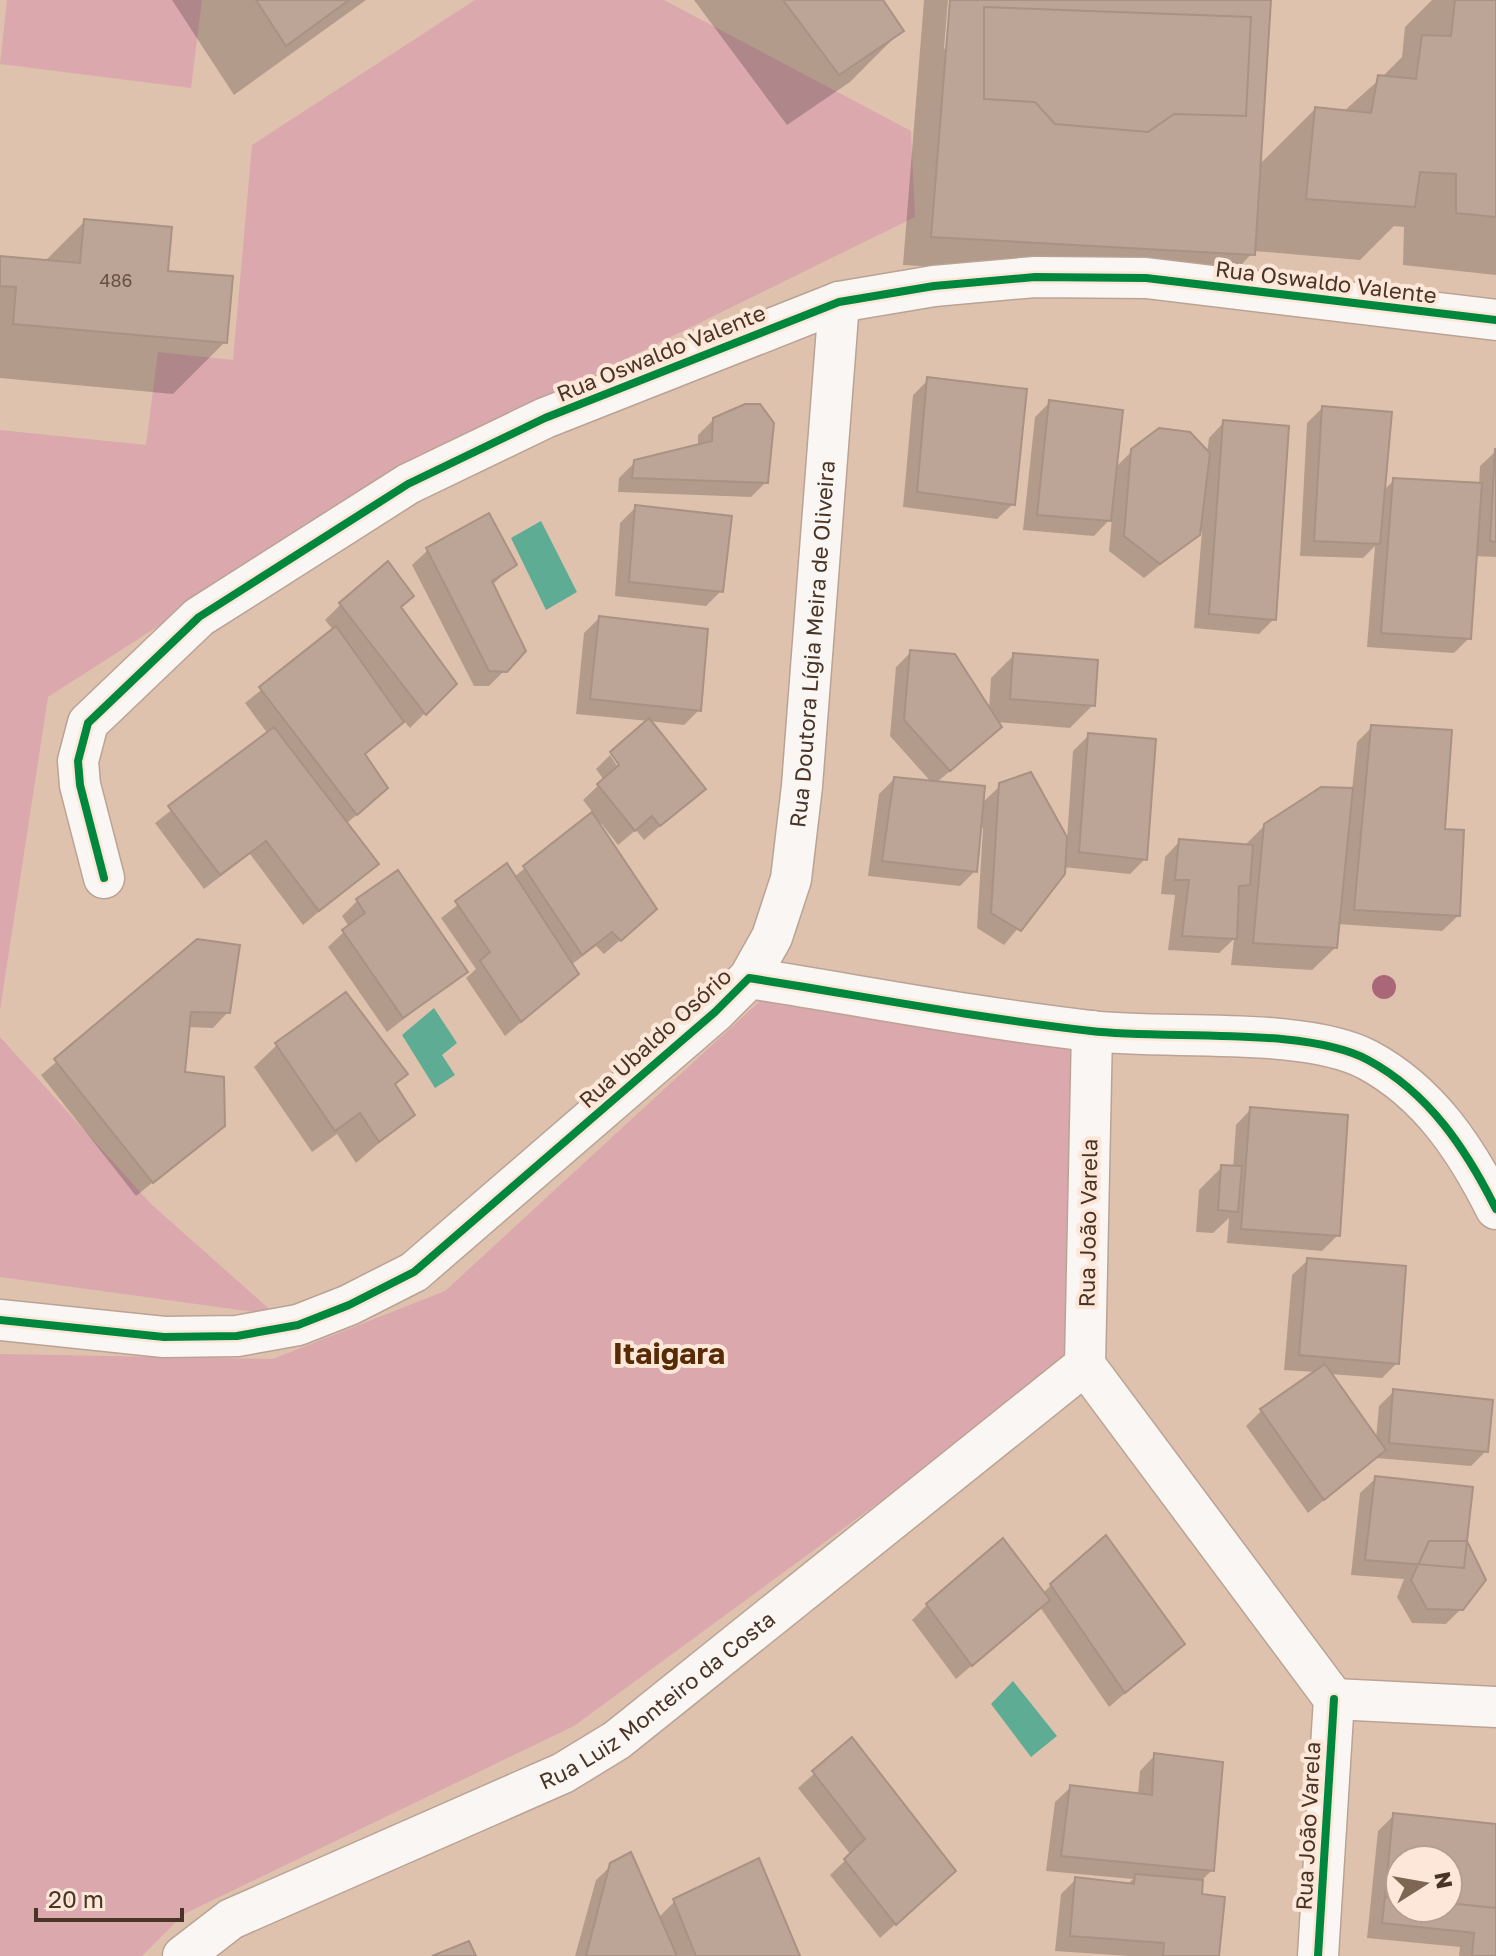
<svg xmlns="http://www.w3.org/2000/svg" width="1496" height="1956" viewBox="0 0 1496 1956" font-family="'Golos Text',sans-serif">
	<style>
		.green { fill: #dba8ad }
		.water { fill: #5eac94 }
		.shadow { fill: #0003; fill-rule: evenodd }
		.building { fill: #bca596; stroke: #a99283; stroke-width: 2 }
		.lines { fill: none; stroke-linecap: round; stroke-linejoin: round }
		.street-casing { stroke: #baa394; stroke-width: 43 }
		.street { stroke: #faf6f3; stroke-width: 40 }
		.cycleway-casing { stroke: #fde7d8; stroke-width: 13 }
		.cycleway { stroke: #00873e; stroke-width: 8 }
		.tree { fill: #a96778 }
		.labels { text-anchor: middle; stroke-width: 8; stroke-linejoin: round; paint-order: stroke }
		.number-label { font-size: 18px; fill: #665041 }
		.street-label { font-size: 22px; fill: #493425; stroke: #fde7d8 }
		.district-label { font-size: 30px; font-weight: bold; fill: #572b05; stroke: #fde7d8 }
	</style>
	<rect width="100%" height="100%" fill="#dfc2ae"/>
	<path class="green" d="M7,0H202L191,88L0,64Z
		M475,0H664L911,131L915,217L404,468L48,697L0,1010V430L146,445L158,352L233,360L252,145Z
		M761,1000L1070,1025L1080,1355L574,1726L184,1914L142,1956H0V1354L273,1359L445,1291Z
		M0,1037L151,1204L276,1315L0,1277Z"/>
	<path class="water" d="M541,521L577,592L546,610L511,538Z
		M434,1008L457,1043L442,1055L455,1075L435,1088L402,1035Z
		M1013,1681L1057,1736L1031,1757L991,1704Z"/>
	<path class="shadow" d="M172,0H366L234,95Z
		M694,0H881L901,31L850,82L787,125Z
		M924,0H948L944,49L949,45L952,0H1269L1259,165L1315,109L1343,112L1382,77L1402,57L1405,27L1432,0H1496V275L1403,265L1404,227L1394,226L1360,260L1254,251L1224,284L903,265Z
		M85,221L166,273L225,342L173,394L0,378V258L44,262Z
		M928,380L1013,504L997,519L903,507L913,395Z
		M1050,402L1115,468L1132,451L1207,454L1209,438L1224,422L1274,619L1259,634L1194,628L1202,531L1144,578L1109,551L1112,517L1094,536L1023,530L1035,417Z
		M1322,408L1383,491L1394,480L1479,485L1480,466L1496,451V557L1475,556L1469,638L1454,653L1367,647L1375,546L1363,558L1300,556L1307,423Z
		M714,419L766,482L751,497L618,492L619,478L635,462L698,447V435Z
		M636,507L721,591L706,606L615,596L620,523Z
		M428,550L515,564L492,585L505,670L489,686H474L412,565Z
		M340,605L399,608L454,684L410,728L403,720L364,756L370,803L346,824L376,864L303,925L250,854L204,889L155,823L268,734L245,703L334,631L325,620Z
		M599,618L699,710L684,725L649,721L703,789L644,840L636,830L618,845L601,823L598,825L639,924L604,954L596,946L571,965L577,974L505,1036L466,978L476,969L441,918L507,866L514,877L593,813L583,800L604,780L596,769L610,755L623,775L649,721L576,714L584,633Z
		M911,652L989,710L991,678L1014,655L1093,705L1070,728L996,722L984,742L936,783L982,803L1001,785L1067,840L1073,751L1089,735L1145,859L1130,874L1063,867V874L1004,945L977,928L983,828H979L975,871L960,886L868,876L879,794L894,779L932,783L890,736L896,667Z
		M1372,727L1443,831L1458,916L1442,931L1337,924L1335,948L1312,970L1231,965L1234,939L1219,953L1168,950L1175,895L1161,894L1165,857L1180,841L1244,846L1265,825L1352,790L1357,742Z
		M357,901L466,971L387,1032L328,947L349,927L342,916Z
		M198,941L228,1012L213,1028L187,1027L182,1074L223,1125L136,1196L41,1075Z
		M277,1045L406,1074L394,1085L413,1114L356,1163L337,1134L312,1152L254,1067Z
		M1251,1109L1338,1235L1322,1251L1227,1243L1229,1218L1213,1233L1196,1232L1199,1190L1222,1167L1233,1168L1236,1125Z
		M1308,1260L1397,1363L1382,1378L1330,1374L1376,1439L1379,1406L1394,1391L1486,1451L1471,1466L1376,1458L1308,1513L1246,1426L1261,1411L1316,1372L1284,1370L1292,1275Z
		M1376,1478L1462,1608L1446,1624L1412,1623L1397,1597L1404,1579L1351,1575L1360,1493Z
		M1051,1585L1182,1644L1109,1707L1040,1607L956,1679L912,1620L927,1605L1043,1593Z
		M852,1740L938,1886L880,1938L830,1875L851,1855L798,1788Z
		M1155,1755L1212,1870L1201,1881L1200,1896L1217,1956H1129L1055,1951L1061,1894L1076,1879L1127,1885L1133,1879L1046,1871L1055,1802L1071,1787L1138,1795L1140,1771Z
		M1393,1816L1496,1826V1956H1459L1460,1947L1367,1938L1378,1831ZM1400,1860H1448V1908H1400Z
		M612,1865L658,1918L675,1901L797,1956H575L596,1880Z"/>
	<path class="building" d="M256,0H349L286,46Z
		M783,0H883L904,31L839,75Z
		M950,0H1271L1255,255L931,237Z
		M1455,0H1496V217L1456,213V174L1420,172L1415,207L1306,199L1315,107L1371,113L1378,75L1416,79L1422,35L1451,36Z
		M984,7L1251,17L1246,116L1174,114L1148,132L1055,124L1035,102L984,99Z
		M84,219L172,227L168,271L233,276L227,343L13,324L16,287L0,286V256L80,263Z
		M927,377L1027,389L1015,505L917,492Z
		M1049,400L1123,410L1111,521L1037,515Z
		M745,404H760L774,423L768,483L632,478L634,460L712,441L713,418Z
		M1322,406L1392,412L1380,544L1314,541Z
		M1223,420L1289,426L1276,620L1209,614Z
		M1159,428L1190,432L1210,453L1200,535L1160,564L1124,536L1131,449Z
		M1495,449H1496V542L1490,541Z
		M1393,478L1482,483L1471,639L1381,633Z
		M635,505L732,516L723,592L629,582Z
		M489,513L517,565L492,581L526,651L507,672L489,671L426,548Z
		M388,561L414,596L401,607L457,684L426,715L339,603Z
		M599,616L708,629L701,711L590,699Z
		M336,626L404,722L365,754L388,788L357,815L259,687Z
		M910,650L955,654L1002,727L950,771L904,720Z
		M1013,653L1098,660L1095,706L1010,699Z
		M649,718L706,789L660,826L652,816L635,831L597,784L619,765L610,752Z
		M1371,725L1452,730L1445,829L1464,830L1460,916L1354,910Z
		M274,727L379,864L319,911L266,841L220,875L168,806Z
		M1088,733L1156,739L1147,860L1079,852Z
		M1031,772L1067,837L1065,874L1021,931L991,913L999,783Z
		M894,777L985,786L977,872L882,861Z
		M1321,787L1353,788L1337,948L1253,943L1264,824Z
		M592,812L657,909L621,941L612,932L582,955L523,866Z
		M1179,839L1253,845L1250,885L1239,886L1237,939L1182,936L1189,880H1175Z
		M507,863L579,974L521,1022L480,961L490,952L455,901Z
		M398,870L468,972L403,1018L342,930L365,913L356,899Z
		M197,939L240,945L230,1013L191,1012L185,1072L224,1077L225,1126L153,1183L54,1059Z
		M346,992L408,1074L395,1084L415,1115L379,1142L360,1113L335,1131L275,1043Z
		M1250,1107L1348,1115L1340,1236L1241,1229Z
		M1221,1165L1242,1166L1238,1212L1218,1210Z
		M1307,1258L1406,1266L1399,1364L1299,1355Z
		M1325,1364L1386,1450L1324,1500L1260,1409Z
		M1393,1389L1493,1400L1488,1452L1389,1443Z
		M1375,1476L1473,1487L1464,1568L1365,1560Z
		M1106,1535L1185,1644L1125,1693L1050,1584Z
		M1003,1538L1050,1600L972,1666L926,1604Z
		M1429,1541H1467L1486,1580L1463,1610L1427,1609L1411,1580Z
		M852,1737L956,1871L896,1925L844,1859L865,1839L812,1771Z
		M1154,1753L1223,1762L1214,1871L1061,1856L1070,1785L1152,1795Z
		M1393,1813L1496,1824V1908L1448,1903V1860H1400V1898L1385,1897Z
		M631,1852L677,1956H586L610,1863Z
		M759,1858L800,1956H696L673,1899Z
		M1135,1874L1203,1880L1202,1894L1225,1897L1219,1956H1163L1164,1943L1070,1936L1075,1877L1134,1884Z
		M1385,1897L1400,1898V1908H1448V1903L1496,1908V1956H1472L1474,1933L1382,1923Z
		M469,1941L476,1956H432Z"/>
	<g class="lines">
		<defs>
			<g id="street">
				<path d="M104,878L80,785L78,761L88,723L199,617L408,484L545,418L839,302L934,286L1035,277L1146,278L1496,320"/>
				<path id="s1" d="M749,978L772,937L791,879L802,786L839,302"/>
				<path d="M1092,1031L1085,1365L1334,1699L1318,1956"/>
				<path d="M0,1320L164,1337L237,1336L298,1325L349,1305L414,1272L715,1012L749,978C863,996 977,1018 1091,1031C1166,1040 1305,1026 1368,1060C1429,1093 1466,1149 1496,1209"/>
				<path d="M1334,1699L1496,1707"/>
				<path id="s2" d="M183,1956L231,1919L563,1773L617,1740L1085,1365"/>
			</g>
		</defs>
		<use href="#street" class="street-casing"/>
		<use href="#street" class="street"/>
		<defs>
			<path id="cycleway" d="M104,878L80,785L78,761L88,723L199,617L408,484L545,418L839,302L934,286L1035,277L1146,278L1496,320
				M0,1320L164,1337L237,1336L298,1325L349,1305L414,1272L715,1012L749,978C863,996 977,1018 1091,1031C1166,1040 1305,1026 1368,1060C1429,1093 1466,1149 1496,1209
				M1318,1956L1334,1699"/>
		</defs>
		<use href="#cycleway" class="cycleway-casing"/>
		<use href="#cycleway" class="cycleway"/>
	</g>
	<circle class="tree" cx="1384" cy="987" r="12"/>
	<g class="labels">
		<g class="number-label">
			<text x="116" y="287">486</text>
		</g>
		<g class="street-label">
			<text transform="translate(1326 282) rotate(7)" y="8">Rua Oswaldo Valente</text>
			<text transform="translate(661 353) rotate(-22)" y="8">Rua Oswaldo Valente</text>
			<text dy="8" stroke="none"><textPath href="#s1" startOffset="344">Rua Doutora Lígia Meira de Oliveira</textPath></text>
			<text transform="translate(655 1038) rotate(-42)" y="8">Rua Ubaldo Osório</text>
			<text transform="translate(1088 1223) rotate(-89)" y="8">Rua João Varela</text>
			<text dy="8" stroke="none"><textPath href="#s2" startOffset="542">Rua Luiz Monteiro da Costa</textPath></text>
			<text transform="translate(1308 1826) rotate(-87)" y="8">Rua João Varela</text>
		</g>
		<g class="district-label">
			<text x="669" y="1364">Itaigara</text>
		</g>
	</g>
	<g transform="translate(1424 1884) rotate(79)"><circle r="38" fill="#fde7d8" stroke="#b59f90" stroke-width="2"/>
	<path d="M0-6L14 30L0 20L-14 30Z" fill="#7e6655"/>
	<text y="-12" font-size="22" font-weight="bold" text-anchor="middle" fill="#493425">N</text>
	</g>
	<path d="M36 1908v12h146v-12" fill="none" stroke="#493425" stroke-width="4"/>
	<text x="48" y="1908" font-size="24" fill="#493425" stroke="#fde7d8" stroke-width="6" paint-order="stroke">20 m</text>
</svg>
